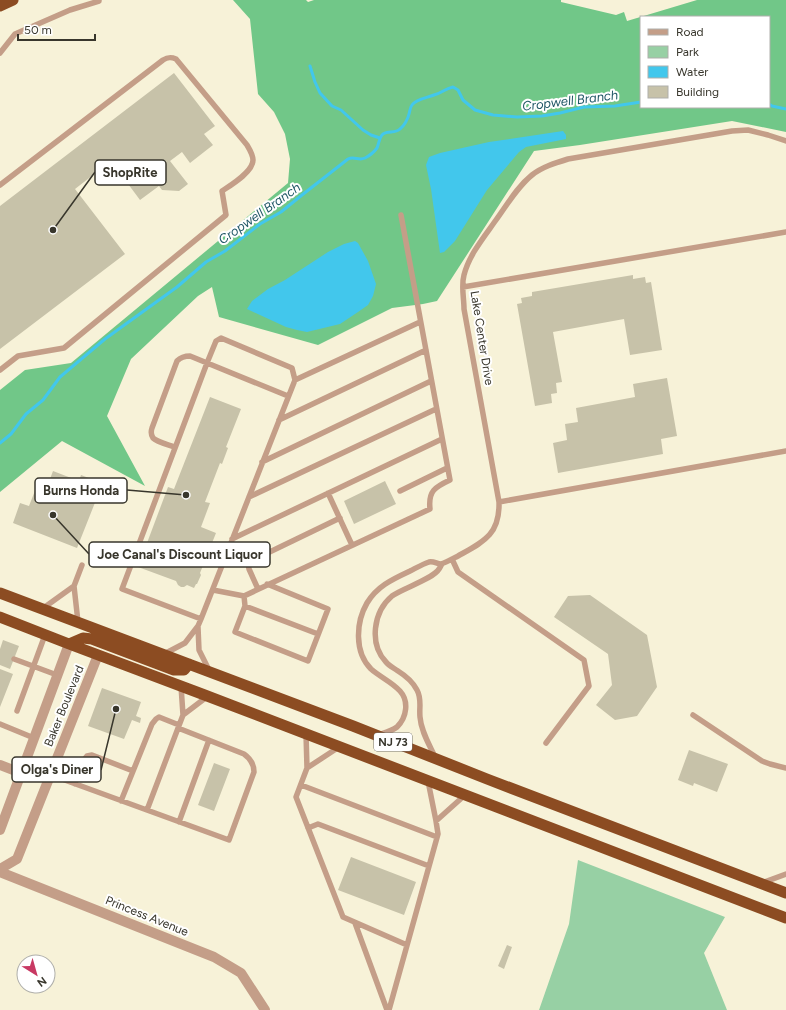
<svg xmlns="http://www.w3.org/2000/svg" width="786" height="1010" viewBox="0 0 786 1010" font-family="Figtree,sans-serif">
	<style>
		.green { fill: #97d0a4 }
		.forest { fill: #71c788; fill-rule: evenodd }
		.water { fill: #42c7ec }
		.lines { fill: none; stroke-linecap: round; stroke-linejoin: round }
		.stream { stroke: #42c7ec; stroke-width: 3 }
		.building { fill: #c7c2a9 }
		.service { stroke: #c49e88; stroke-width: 5.5 }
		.minor { stroke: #c49e88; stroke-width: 10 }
		.trunk { stroke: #8c4c22; stroke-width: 11 }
		.labels { text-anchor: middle; stroke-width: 4; stroke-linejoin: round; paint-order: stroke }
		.shield { fill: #fff; stroke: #74726b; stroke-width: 1 }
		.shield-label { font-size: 11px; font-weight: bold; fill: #38362c }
		.street-label { font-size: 12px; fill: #38362c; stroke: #fff }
		.water-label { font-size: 13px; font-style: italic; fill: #225867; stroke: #fff }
		.leader { fill: none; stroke: #38362c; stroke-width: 1.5 }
		.callout-dot { fill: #38362c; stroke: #fff; stroke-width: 1.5 }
		.callout { fill: #fff; stroke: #38362c; stroke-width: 1.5 }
		.callout-label { font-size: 13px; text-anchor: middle; font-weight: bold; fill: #38362c }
	</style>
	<rect width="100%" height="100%" fill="#f7f2d8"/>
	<path class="green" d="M578,860L725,917L704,953L727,1010H539L569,924Z"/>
	<path class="forest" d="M233,0H306L308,2L314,0H561V2L616,15L624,12L627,21L697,0H786V132L732,121L580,145L534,151L437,301L423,304L392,308L318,345L219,317L212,287L198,296L131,359L107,416L145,486L62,441L0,492V390L25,370L71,363L288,183L290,159L285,134L274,112L258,94L250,19ZM641,17H769V107H641Z"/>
	<path class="water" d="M563,131L566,135V139L526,147L519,152L487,190L455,241L444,252L440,253L431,189L426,165L429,157L440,153L489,142Z
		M355,241L358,243L368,261L376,284L373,296L368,305L358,312L340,324L307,332L297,330L286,327L247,309L252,301L268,289L285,280L328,252L344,244Z"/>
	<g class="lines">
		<path class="stream" d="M310,66L315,82L320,93L332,106L341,110L363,130L371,135L380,138
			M769,104L772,106L786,109
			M0,443L11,434L26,414L43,400L60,377L105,339L177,287L206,262L225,251L260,224L281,212L302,195L348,159C354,156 359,161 365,158C369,156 374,152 377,148C379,144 379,137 383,134C388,130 395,134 400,129C404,126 408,119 409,114C410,111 410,107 412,105C416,99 427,98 434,95C442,93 444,89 453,87L458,90L463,100L475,110L493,115L517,117L542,116L560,113L584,107L615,106L641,102"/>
	</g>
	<path class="building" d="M174,73L215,126L204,134L213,145L190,163L182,152L170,161L188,184L179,191L162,190L159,186L140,200L111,161L75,189L125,254L0,349V206Z
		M633,275V279L645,277L646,283L651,282L662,350L630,355L624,319L553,332L562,382L556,383L557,393L551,394L552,403L535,406L517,304L522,303L521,298L532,296V292Z
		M667,378L677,436L661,439L663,454L558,473L553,443L567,440L565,424L578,422L576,408L635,397L633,384Z
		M210,397L241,409L226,447L228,448L222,464L220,463L205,502L210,503L201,527L216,533L200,573L201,575L197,584H196L194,588L187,585L184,587H181L178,585L176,581L138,567L168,487L174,489Z
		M53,471L79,481L81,475L94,480L92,487L100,490L77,548L13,523L20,503L29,506L38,483L47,487Z
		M385,481L396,504L354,524L344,501Z
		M590,595L647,635L657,687L637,716L615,720L596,705L612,685L608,654L554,617L568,596Z
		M3,640L19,646L10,669L0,665V649Z
		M0,669L13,674L0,707Z
		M102,688L141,702L136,716L141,718L140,723L132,720L124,739L88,726Z
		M689,750L728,764L717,792L694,783L693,786L678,780Z
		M214,763L230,769L214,811L198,805Z
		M351,857L416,882L404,915L338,890Z
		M507,945L512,947L504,969L498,966Z"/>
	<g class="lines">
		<path class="service" d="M0,53L15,34L70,10L99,1V0
			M0,185L163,60C168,57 171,57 176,59L247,145C250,150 253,155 253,160C253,172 231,185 222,191L226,215L64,348L18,356L0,370
			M463,287L786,232
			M295,380L420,322
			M279,420L426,350
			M174,447C169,445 157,442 153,438C151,435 151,431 152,428L177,361C181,357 184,356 190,356L288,396
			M262,462L431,381
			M400,491L447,468
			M328,493L352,545
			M249,497L436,409
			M499,502L786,451
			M232,539L442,439
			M452,559L458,572L584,660L589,686L546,743
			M74,586L82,565
			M258,589L249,569C248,565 250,563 253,560L340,518
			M213,590L244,596L430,509C428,491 435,487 450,480L401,215
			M244,596L245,606L235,632L308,661L328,609L267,584
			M245,606L318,634
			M42,609L74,586L78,622
			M198,627L199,650L209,670
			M164,654L185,643L198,626L201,619L295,380L292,368L221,338L216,341L207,363L122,589L201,619
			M14,659L57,675
			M181,686L183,715L208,696
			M17,711L45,635
			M693,715L762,761L770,764L786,768
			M0,724L34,738
			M306,734L307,768L339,747
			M378,735C384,733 392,731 397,727C407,717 409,701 400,691C392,682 380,677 371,669C354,652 356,622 367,603C377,586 393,579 410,571C416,568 423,564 429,562C434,561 437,564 441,564C445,563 454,558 458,556C483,542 500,535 499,502L464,309C464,298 461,286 464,275C469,255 484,237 496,220C507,205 517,187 532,175C542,167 555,163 568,159L732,131L748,130L768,135L786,141
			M435,757C429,744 421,731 420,717C419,707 422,699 417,690C413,682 406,676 398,671C394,668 389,666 386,662C369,644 373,612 392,596C403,588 433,579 439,569C440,568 441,565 442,564
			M307,768L296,797L343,917L407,945
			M51,775L229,840L254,772C254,764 251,759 244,754L178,728
			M428,781L436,821L465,795
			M75,784L82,762L87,756L92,755L133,771
			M301,785L437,837
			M121,801L152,724L156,719L159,717L179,725
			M147,810L183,715
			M179,822L209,740
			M308,828L318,824L429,866
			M762,883L786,874
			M355,923L387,1010
			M389,1010L438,834L436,821"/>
		<path class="minor" d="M0,765L21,773
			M24,765L51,775
			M0,830L69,644
			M0,869L17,859L98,655
			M0,872L214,957L241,973L265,1010"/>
		<path class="trunk" d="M0,6L13,0
			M0,593L353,726L487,779L786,893
			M0,617L69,644L202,694L786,918
			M69,644L83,638L92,639L174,670H184L189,664"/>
	</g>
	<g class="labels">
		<rect class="shield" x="374" y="733" width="38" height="18" rx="3"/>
		<g class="shield-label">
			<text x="393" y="746">NJ 73</text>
		</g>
		<g class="street-label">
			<text transform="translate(482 338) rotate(81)" y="4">Lake Center Drive</text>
			<text transform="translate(64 706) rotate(-68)" y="4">Baker Boulevard</text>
			<text transform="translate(147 916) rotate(22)" y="4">Princess Avenue</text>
		</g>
		<g class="water-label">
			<text transform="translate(570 100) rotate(-7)" y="5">Cropwell Branch</text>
			<text transform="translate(259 213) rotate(-35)" y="5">Cropwell Branch</text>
		</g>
	</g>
	<path class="leader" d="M53 230L95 172M186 495L127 490M53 515L89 554M116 709L101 770"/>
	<g class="callout-dot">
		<circle cx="53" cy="230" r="4"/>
		<circle cx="186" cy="495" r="4"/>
		<circle cx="53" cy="515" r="4"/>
		<circle cx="116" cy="709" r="4"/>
	</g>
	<g class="callout">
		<rect x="95" y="160" width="71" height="25" rx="4"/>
		<rect x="35" y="478" width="92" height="25" rx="4"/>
		<rect x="89" y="542" width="181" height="25" rx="4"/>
		<rect x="12" y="757" width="89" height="25" rx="4"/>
	</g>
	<g class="callout-label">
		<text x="130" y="177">ShopRite</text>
		<text x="81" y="495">Burns Honda</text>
		<text x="180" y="559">Joe Canal's Discount Liquor</text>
		<text x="57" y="774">Olga's Diner</text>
	</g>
	<rect x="640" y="16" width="130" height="92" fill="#ffffff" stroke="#afafab"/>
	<rect x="648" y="29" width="20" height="6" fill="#c49e88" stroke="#afafab"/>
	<text x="676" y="36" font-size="12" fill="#38362c">Road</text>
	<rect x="648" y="46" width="20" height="12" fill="#97d0a4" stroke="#afafab"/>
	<text x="676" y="56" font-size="12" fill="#38362c">Park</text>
	<rect x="648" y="66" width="20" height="12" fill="#42c7ec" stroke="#afafab"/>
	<text x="676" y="76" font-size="12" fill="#38362c">Water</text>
	<rect x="648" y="86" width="20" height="12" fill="#c7c2a9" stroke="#afafab"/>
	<text x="676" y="96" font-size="12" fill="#38362c">Building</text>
	<g transform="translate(36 974) rotate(143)"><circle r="19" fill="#ffffff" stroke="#afafab"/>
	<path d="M0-3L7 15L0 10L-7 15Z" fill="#c83963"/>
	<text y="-6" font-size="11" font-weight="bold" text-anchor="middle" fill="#38362c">N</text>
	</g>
	<path d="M18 34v6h77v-6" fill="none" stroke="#38362c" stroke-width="2"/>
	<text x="24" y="34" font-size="12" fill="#38362c" stroke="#ffffff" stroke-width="3" paint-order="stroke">50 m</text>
</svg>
